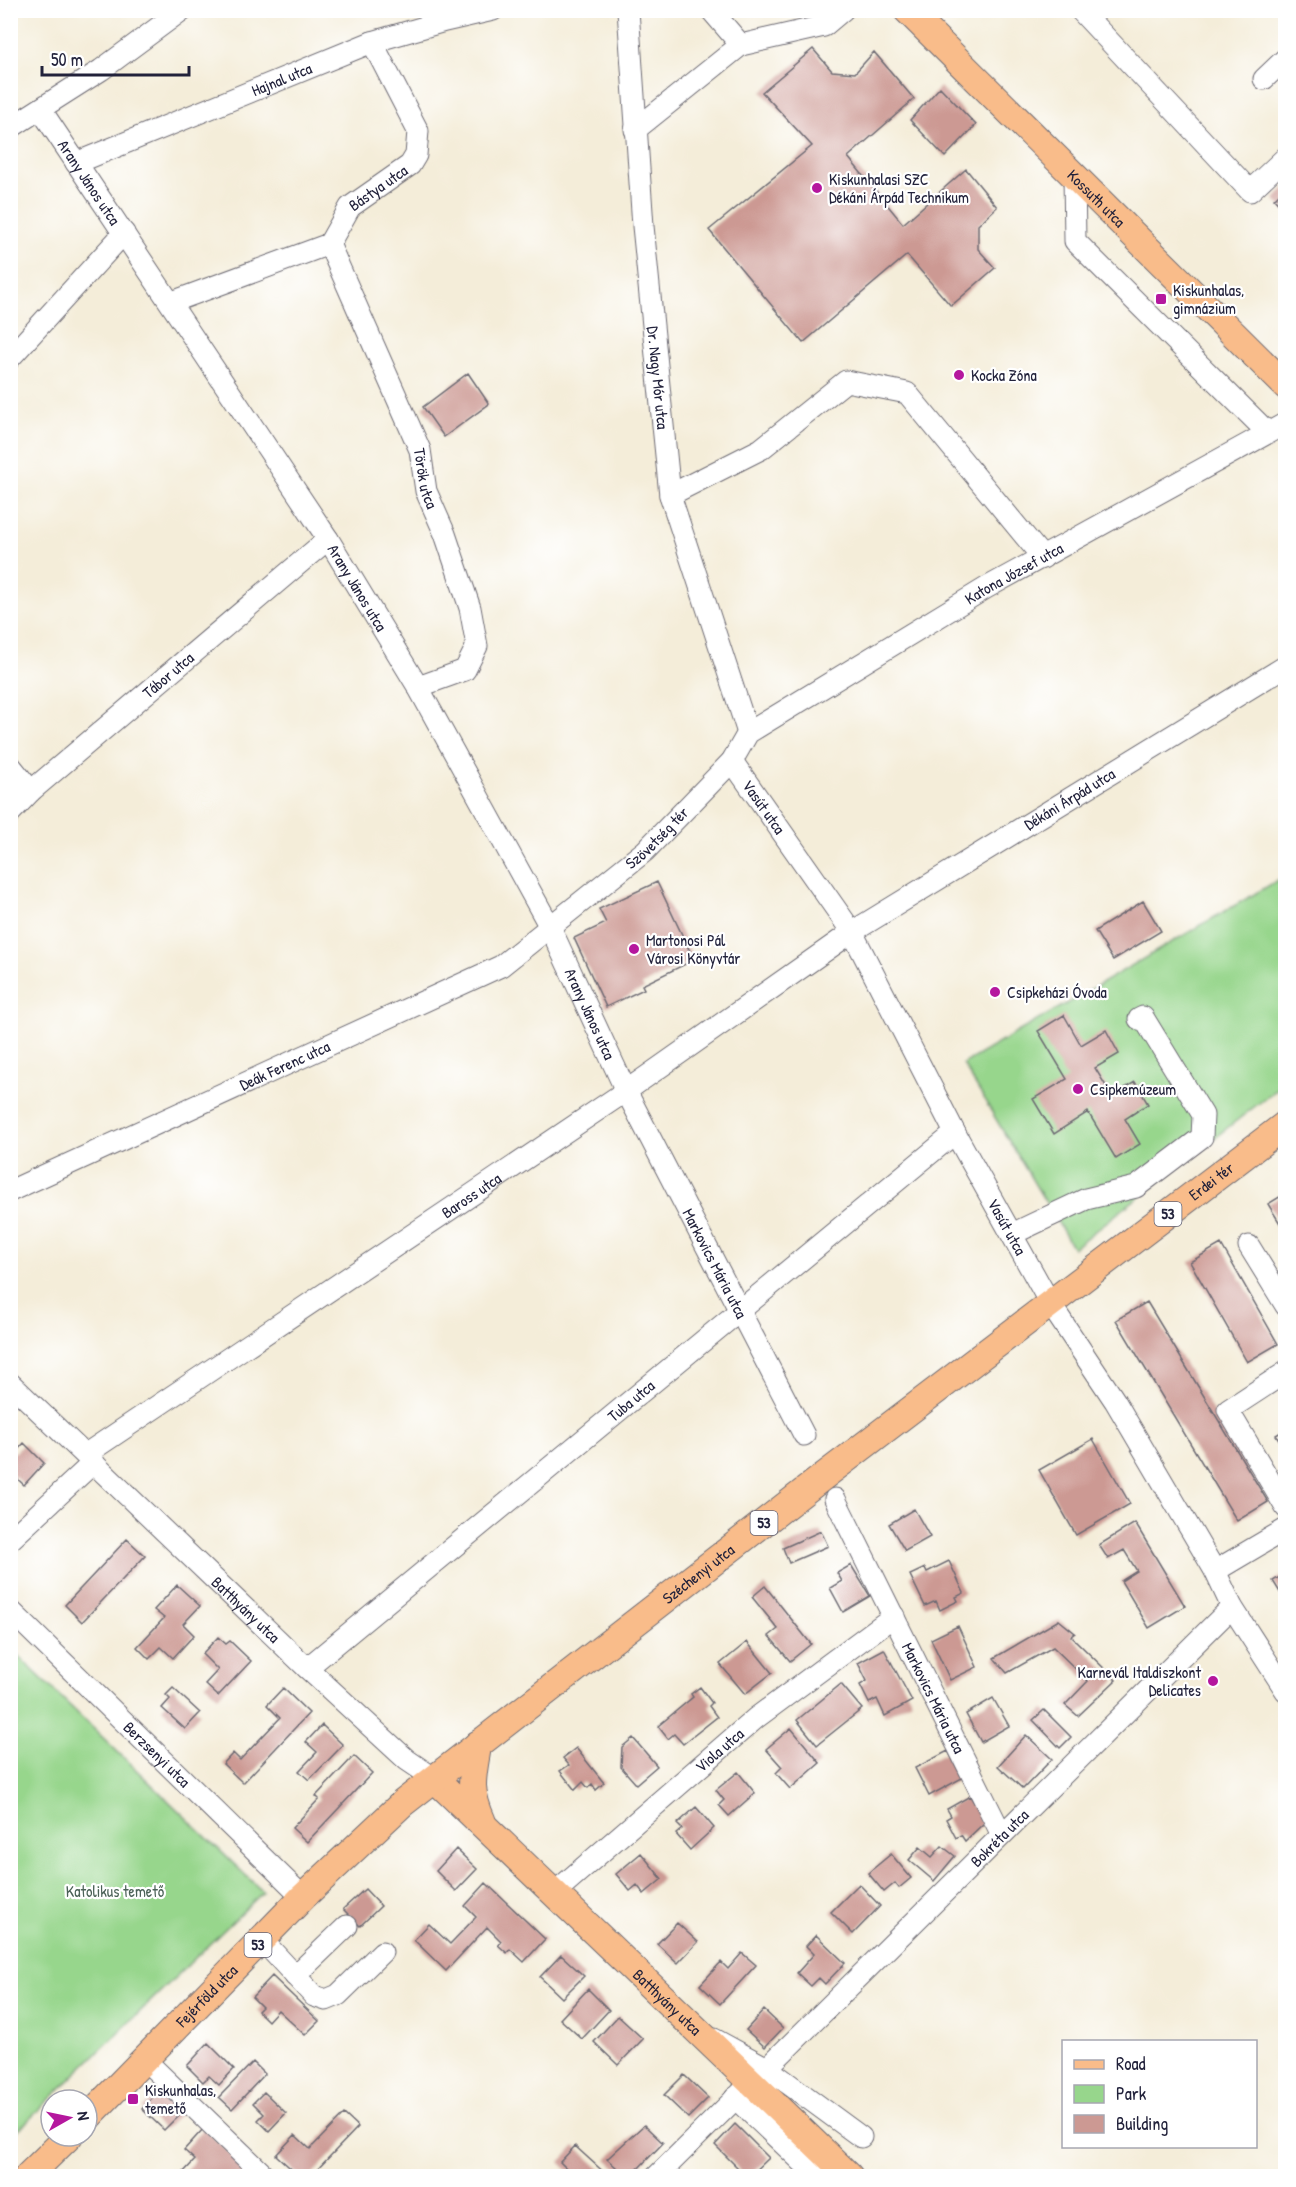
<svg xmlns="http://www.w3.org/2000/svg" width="1296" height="2187" viewBox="0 0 1296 2187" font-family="'Patrick Hand',sans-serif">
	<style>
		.green { fill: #97d68c; stroke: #5c7c64; stroke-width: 1.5 }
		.building { fill: #cc9993 }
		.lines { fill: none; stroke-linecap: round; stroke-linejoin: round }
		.minor-casing { stroke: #6c6972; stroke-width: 23 }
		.major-casing { stroke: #6c6972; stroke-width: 29 }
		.minor { stroke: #fff; stroke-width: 21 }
		.major { stroke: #f9bc8a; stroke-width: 27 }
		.poi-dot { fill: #b5179e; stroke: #fff; stroke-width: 2 }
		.labels { text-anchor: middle; stroke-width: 4.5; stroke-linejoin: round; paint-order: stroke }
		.shield { fill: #fff; stroke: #646476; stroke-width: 1.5 }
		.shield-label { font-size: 15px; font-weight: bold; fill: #22223b }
		.street-label { font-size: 16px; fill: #22223b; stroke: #fff }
		.poi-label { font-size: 16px; fill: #22223b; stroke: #fff; text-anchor: start }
		.park-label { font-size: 16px; fill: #4b6157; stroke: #fff }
	</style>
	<rect width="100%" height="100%" fill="#fff"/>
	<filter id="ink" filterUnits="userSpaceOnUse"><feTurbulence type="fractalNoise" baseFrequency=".0167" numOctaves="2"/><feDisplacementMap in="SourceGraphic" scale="12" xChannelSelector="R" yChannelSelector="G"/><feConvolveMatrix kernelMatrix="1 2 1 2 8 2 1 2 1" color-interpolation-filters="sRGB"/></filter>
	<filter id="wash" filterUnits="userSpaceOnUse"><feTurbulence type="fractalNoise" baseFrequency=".008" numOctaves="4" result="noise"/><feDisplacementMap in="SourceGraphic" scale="24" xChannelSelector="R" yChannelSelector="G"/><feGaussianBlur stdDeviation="1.35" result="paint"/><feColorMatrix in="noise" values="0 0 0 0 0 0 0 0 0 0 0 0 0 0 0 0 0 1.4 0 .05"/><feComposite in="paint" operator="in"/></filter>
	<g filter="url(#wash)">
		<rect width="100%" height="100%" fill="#f4edd9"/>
		<path class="green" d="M1285,876V1083L1073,1248L963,1064Z
			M10,1648L263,1892L11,2137H10Z"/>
		<g id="blocks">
			<path class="building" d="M813,49L832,71L855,73L874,52L914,99L848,157L903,224L966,169L997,207L978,225V249L995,268L951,306L907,255L803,343L709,230L812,146L762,92Z
				M940,87L976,125L945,157L910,120Z
				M1286,187V212L1274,199Z
				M468,373L489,404L444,437L423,407Z
				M657,882L694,960L642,985L644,989L606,1007L574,938L606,923L599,909Z
				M1143,901L1161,931L1113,960L1095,931Z
				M1064,1015L1081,1045L1106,1030L1119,1054L1095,1068L1112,1096L1135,1082L1148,1104L1125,1119L1140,1144L1116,1159L1088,1112L1054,1134L1033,1099L1067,1079L1038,1031Z
				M1286,1193V1233L1268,1204Z
				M1221,1244L1278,1344L1247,1362L1190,1262Z
				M1147,1302L1268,1502L1237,1521L1116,1320Z
				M1286,1429V1450L1276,1435Z
				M1093,1439L1130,1504L1076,1535L1039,1470Z
				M24,1443L44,1463L24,1485L10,1472V1449L15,1453Z
				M914,1509L930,1537L905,1551L889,1524Z
				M1135,1523L1185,1606L1149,1628L1121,1581L1137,1571L1124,1550L1108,1559L1099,1545Z
				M821,1531L828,1546L789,1563L783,1548Z
				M127,1539L145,1556L82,1622L65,1605Z
				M949,1561L964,1593L956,1597L958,1601L940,1610L936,1601L925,1606L910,1575L925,1568L927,1572Z
				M851,1565L870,1596L843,1612L830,1588L842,1581L837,1573Z
				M1286,1573V1602L1273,1581Z
				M177,1585L200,1606L183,1624L194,1635L173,1658L161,1647L149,1659L137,1647L164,1618L154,1610Z
				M765,1586L811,1644L790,1661L769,1636L778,1629L752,1597Z
				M1059,1620L1075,1633L1071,1636L1116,1680L1078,1716L1065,1705L1088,1681L1053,1647L1007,1673L994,1658Z
				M958,1626L977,1667L950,1680L931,1639Z
				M218,1637L226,1644L230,1641L251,1661L218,1696L205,1684L218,1670L202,1654Z
				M747,1642L772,1673L745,1694L720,1664Z
				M884,1649L912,1701L885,1716L877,1699L869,1703L860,1685L867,1681L858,1663Z
				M841,1684L862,1709L817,1745L797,1720Z
				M700,1687L712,1703L709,1706L717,1717L683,1744L674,1734L668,1739L658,1726L693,1697L691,1694Z
				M173,1688L200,1713L185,1729L162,1708L170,1699L166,1695Z
				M283,1688L309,1713L243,1783L223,1764L233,1753L240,1760L280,1718L267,1705Z
				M993,1698L1009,1726L981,1742L966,1714Z
				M1044,1710L1071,1737L1060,1748L1033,1720Z
				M322,1725L343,1745L309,1780L299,1771L317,1752L306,1742Z
				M791,1728L820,1763L790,1789L776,1773L782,1767L766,1749Z
				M1026,1735L1052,1759L1023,1789L998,1766Z
				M633,1738L657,1766L636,1784L621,1767L622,1747Z
				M576,1748L604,1783L596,1790L592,1784L588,1788L583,1782L575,1790L560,1771L569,1765L563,1758Z
				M948,1751L962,1778L929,1796L915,1768Z
				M354,1756L372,1773L307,1842L292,1828L319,1799L316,1796Z
				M738,1772L755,1793L729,1816L719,1805L724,1800L716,1790Z
				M970,1796L985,1822L965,1841L961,1835L956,1838L946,1819L951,1816L947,1809Z
				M696,1807L714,1828L690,1850L676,1834L682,1829L677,1824Z
				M942,1846L955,1856L934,1881L909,1860L920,1847L932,1857Z
				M456,1849L477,1869L456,1891L436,1871Z
				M641,1853L662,1879L644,1894L637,1885L630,1891L616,1874Z
				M891,1854L911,1878L899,1888L895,1883L884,1892L868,1873Z
				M486,1883L545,1939L524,1962L510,1949L507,1953L498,1945L501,1941L487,1927L446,1971L414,1940L429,1924L450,1944L476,1917L465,1906Z
				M859,1884L880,1906L853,1934L831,1912Z
				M365,1889L381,1906L360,1926L343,1909Z
				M677,1923L698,1942L678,1963L657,1944Z
				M816,1935L845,1963L825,1984L819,1978L811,1986L797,1973L814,1954L806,1946Z
				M742,1953L756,1965L720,2004L700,1985L721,1962L728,1969Z
				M561,1955L584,1976L562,1998L540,1977Z
				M272,1976L319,2021L305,2035L278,2010L268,2021L258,2011L262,2007L252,1997Z
				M588,1989L609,2010L582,2039L560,2019Z
				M764,2010L783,2028L765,2047L746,2030Z
				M618,2016L643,2039L618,2065L594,2042Z
				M208,2043L234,2069L219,2085L209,2076L203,2082L187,2066Z
				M253,2062L265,2074L232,2109L219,2097Z
				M684,2075L708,2098L688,2118L664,2095Z
				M161,2088L184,2110L164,2130L142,2109Z
				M264,2092L286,2113L269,2131L258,2120L264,2114L253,2103Z
				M344,2114L358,2127L311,2176H299L276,2155L295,2135L310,2149Z
				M735,2124L769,2158L750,2176H746L715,2145Z
				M644,2125L663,2143L631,2176H626L607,2159Z
				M204,2128L246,2169L239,2176H203L200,2173L196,2176H180L195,2160L184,2150Z
				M575,2146L608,2176H568L571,2173L560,2162Z"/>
		</g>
	</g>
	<g filter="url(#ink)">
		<use href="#blocks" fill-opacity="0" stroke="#6c6972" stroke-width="1.5"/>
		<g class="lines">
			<defs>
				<g id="minor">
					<path id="s1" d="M628,10L643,226L670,495L748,733"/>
					<path d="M711,10L741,45"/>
					<path d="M1080,10L1250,191L1286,157"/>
					<path d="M1264,79L1286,58"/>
					<path id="s2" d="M41,110L328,539L418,687L550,927L626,1091L804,1435"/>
					<path d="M10,128L101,70L182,10"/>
					<path d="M635,130L741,45L824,26L843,10"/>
					<path id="s3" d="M76,163L372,42L445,21L493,10"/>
					<path d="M1074,176L1075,241L1267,432"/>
					<path id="s4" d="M329,244L420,450L426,491L445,534L470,608L477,646L465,670L418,687"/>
					<path id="s5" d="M172,302L329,244L350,207L410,165L416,155L418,131L372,42"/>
					<path d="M10,358L124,233"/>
					<path d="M670,495L761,449L846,381L907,393L1043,558"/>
					<path id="s6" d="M732,761L852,932L955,1133L1051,1305L1115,1401L1215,1571L1232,1607L1286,1691"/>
					<path d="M10,765L31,791"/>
					<path id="s7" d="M10,813L31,791L328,539"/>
					<path id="s8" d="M10,1191L501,966L645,851L732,761L748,733L986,588L1286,423"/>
					<path d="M1012,1234L1086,1199L1136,1187L1202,1137L1203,1115L1143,1017L1139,1019"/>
					<path d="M1249,1246L1286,1306"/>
					<path d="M1286,1372L1228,1410L1286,1508"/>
					<path id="s9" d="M10,1383L307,1668L407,1760L435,1779"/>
					<path id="s10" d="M86,1454L626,1091L852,932L1286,666"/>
					<path id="s11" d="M835,1499L1001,1833"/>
					<path d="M10,1540L94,1462"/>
					<path d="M1215,1571L1286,1529"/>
					<path id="s12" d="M10,1610L303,1897"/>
					<path id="s13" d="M307,1668L955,1133"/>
					<path id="s14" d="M553,1894L756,1718L894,1616"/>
					<path d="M263,1941L314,1996L326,2000L338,1995L382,1952"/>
					<path d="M295,1976L347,1926"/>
					<path d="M714,2039L767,2068L861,2137"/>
					<path d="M145,2060L265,2176"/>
					<path id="s15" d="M767,2068L1232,1607"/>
					<path d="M735,2098L817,2176"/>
					<path d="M657,2176L751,2083"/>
				</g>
				<g id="major">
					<path id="s16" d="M907,10L1286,386"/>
					<path d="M478,1744C472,1778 468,1789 482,1821"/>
					<path id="s17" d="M435,1779L849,2176"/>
					<path id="s18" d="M87,2118L303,1897L403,1803L824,1476L1286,1124"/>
					<path d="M28,2176L69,2136"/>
				</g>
			</defs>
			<use href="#minor" class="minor-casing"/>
			<use href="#major" class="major-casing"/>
			<use href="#minor" class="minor"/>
			<use href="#major" class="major"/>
		</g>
	</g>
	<g class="poi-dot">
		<circle cx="817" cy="188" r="6"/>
		<rect x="1155" y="293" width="12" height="12" rx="3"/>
		<circle cx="959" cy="375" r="6"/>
		<circle cx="634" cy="949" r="6"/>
		<circle cx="995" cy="992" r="6"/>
		<circle cx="1078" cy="1089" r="6"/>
		<circle cx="1213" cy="1681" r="6"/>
		<rect x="127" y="2093" width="12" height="12" rx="3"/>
	</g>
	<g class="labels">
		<g class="shield">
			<rect x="1154.5" y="1202" width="27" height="24" rx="4.5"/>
			<rect x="750.5" y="1511" width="27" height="24" rx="4.5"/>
			<rect x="244.5" y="1933" width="27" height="24" rx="4.5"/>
		</g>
		<g class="shield-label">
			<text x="1168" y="1219">53</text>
			<text x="764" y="1528">53</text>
			<text x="258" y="1950">53</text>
		</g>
		<g class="street-label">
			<text dy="6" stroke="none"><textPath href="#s3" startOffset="222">Hajnal utca</textPath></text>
			<text dy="6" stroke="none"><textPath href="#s2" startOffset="87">Arany János utca</textPath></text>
			<text dy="6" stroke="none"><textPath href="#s5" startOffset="244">Bástya utca</textPath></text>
			<text dy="6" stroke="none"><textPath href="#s16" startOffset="267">Kossuth utca</textPath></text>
			<text dy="6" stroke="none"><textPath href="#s1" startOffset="369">Dr. Nagy Mór utca</textPath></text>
			<text dy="6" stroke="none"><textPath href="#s4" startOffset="254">Török utca</textPath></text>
			<text dy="6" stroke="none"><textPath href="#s8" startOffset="1192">Katona József utca</textPath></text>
			<text dy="6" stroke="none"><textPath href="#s2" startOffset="573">Arany János utca</textPath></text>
			<text dy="6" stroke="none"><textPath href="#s7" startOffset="210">Tábor utca</textPath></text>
			<text dy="6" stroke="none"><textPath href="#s10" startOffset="1182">Dékáni Árpád utca</textPath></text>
			<text dy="6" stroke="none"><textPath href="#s6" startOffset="56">Vasút utca</textPath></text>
			<text dy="6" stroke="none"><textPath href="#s8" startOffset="742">Szövetség tér</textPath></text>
			<text dy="6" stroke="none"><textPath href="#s2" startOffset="1059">Arany János utca</textPath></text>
			<text dy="6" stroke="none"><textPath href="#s8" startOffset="302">Deák Ferenc utca</textPath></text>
			<text dy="6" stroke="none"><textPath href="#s18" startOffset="1466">Erdei tér</textPath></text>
			<text dy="6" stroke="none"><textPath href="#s10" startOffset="464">Baross utca</textPath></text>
			<text dy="6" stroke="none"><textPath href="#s6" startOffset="542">Vasút utca</textPath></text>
			<text dy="6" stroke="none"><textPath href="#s2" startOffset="1338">Markovics Mária utca</textPath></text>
			<text dy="6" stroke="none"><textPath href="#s13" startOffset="420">Tuba utca</textPath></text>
			<text dy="6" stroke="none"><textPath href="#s18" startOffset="820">Széchenyi utca</textPath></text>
			<text dy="6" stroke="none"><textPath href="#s9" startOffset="327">Batthyány utca</textPath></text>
			<text dy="6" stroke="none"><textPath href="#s11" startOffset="222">Markovics Mária utca</textPath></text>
			<text dy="6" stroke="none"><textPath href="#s14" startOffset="220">Viola utca</textPath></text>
			<text dy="6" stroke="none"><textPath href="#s12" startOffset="206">Berzsenyi utca</textPath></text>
			<text dy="6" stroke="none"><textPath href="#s15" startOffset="327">Bokréta utca</textPath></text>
			<text dy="6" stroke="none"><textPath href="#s18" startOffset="171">Fejérföld utca</textPath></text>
			<text dy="6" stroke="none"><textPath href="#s17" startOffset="322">Batthyány utca</textPath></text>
		</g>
		<g class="poi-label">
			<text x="829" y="185">Kiskunhalasi SZC<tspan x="829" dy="18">Dékáni Árpád Technikum</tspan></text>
			<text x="1173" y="296">Kiskunhalas,<tspan x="1173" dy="18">gimnázium</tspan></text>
			<text x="971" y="381">Kocka Zóna</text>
			<text x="646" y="946">Martonosi Pál<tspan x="646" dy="18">Városi Könyvtár</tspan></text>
			<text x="1007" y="998">Csipkeházi Óvoda</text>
			<text x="1090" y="1095">Csipkemúzeum</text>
			<text x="1201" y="1678" text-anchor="end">Karnevál Italdiszkont<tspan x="1201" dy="18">Delicates</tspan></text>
			<text x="145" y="2096">Kiskunhalas,<tspan x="145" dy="18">temető</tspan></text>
		</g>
		<g class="park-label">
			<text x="115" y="1897">Katolikus temető</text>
		</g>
	</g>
	<rect width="1296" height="2187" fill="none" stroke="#fff" stroke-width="36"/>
	<rect x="1062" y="2040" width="195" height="108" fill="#ffffff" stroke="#a7a7b1" stroke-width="1.5"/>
	<rect x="1074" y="2060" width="30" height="9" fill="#f9bc8a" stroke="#a7a7b1" stroke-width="1.5"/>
	<text x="1116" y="2070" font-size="18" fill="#22223b">Road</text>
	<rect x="1074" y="2085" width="30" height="18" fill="#97d68c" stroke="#a7a7b1" stroke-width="1.5"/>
	<text x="1116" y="2100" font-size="18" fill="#22223b">Park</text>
	<rect x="1074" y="2115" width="30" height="18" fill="#cc9993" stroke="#a7a7b1" stroke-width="1.5"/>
	<text x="1116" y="2130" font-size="18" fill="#22223b">Building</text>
	<g transform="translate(69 2118) rotate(81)"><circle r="28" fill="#ffffff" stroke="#a7a7b1" stroke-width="1.5"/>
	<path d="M0-4.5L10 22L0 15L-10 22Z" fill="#b5179e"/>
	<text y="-9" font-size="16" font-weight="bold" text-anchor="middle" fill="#22223b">N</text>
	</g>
	<path d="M42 66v9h147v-9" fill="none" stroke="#22223b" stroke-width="3"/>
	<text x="51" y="66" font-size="18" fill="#22223b" stroke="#ffffff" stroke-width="4.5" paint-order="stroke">50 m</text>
</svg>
